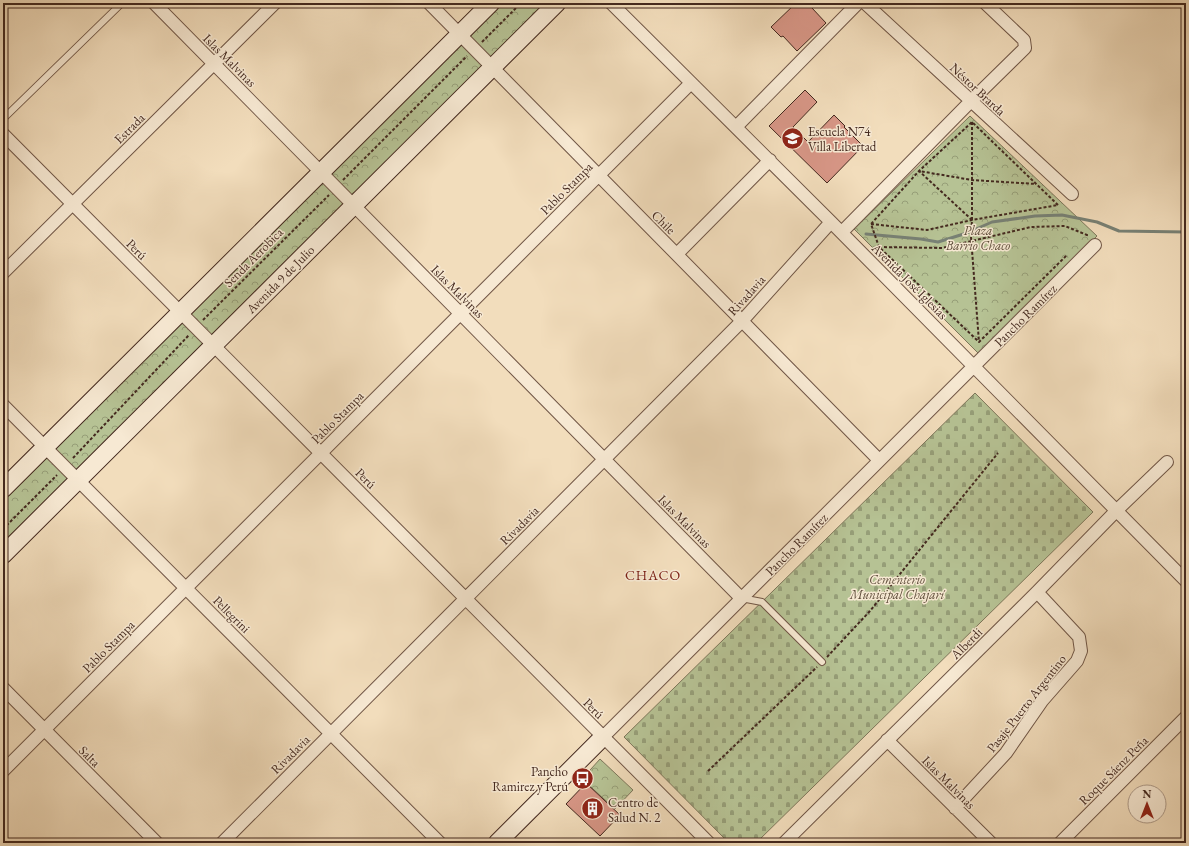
<svg xmlns="http://www.w3.org/2000/svg" width="1189" height="846" viewBox="0 0 1189 846" font-family="'EB Garamond',serif">
	<style>
		.cemetery { fill: url(#cemetery-stones); stroke: #7d765a }
		.park { fill: url(#park-crowns); stroke: #7d765a }
		.lines { fill: none; stroke-linecap: round; stroke-linejoin: round }
		.stream { stroke: #788175; stroke-width: 3 }
		.building { fill: #d79686; stroke: #44291f }
		.lane-casing { stroke: #705646; stroke-width: 8 }
		.street-casing { stroke: #705646; stroke-width: 14 }
		.secondary-casing { stroke: #44291f; stroke-width: 19 }
		.path { stroke: #44291f; stroke-width: 2; stroke-dasharray: 3 2; stroke-linecap: butt }
		.lane { stroke: #f7e9d3; stroke-width: 6 }
		.street { stroke: #f7e9d3; stroke-width: 12 }
		.secondary { stroke: #f7e9d3; stroke-width: 17 }
		.labels { text-anchor: middle; stroke-width: 3; stroke-linejoin: round; paint-order: stroke }
		.street-label { font-size: 13px; fill: #44291f; stroke: #f7e9d3 }
		.poi-label { font-size: 13px; fill: #44291f; stroke: #f7e9d3; text-anchor: start }
		.park-label { font-size: 13px; font-style: italic; fill: #604f3c; stroke: #f7e9d3 }
		.neighbourhood-label { font-size: 14px; letter-spacing: 1px; fill: #7a1f14; stroke: #f7e9d3 }
	</style>
	<defs>
		<pattern id="cemetery-stones" width="16" height="16" patternUnits="userSpaceOnUse"><rect width="16" height="16" fill="#b6c294"/><path d="M2 7V4a2 2 0 0 1 4 0v3zM10 15v-3a2 2 0 0 1 4 0v3z" fill="#969e78"/></pattern>
		<pattern id="park-crowns" width="20" height="18" patternUnits="userSpaceOnUse"><rect width="20" height="18" fill="#b6c294"/><path d="M2 6a3 3 0 1 1 6 0M12 15a3 3 0 1 1 6 0" fill="none" stroke="#969e78"/></pattern>
	</defs>
	<rect width="100%" height="100%" fill="#f2ddbc"/>
	<filter id="stains"><feTurbulence type="fractalNoise" baseFrequency=".005" numOctaves="4"/><feColorMatrix values="0 0 0 0 .2 0 0 0 0 .09 0 0 0 0 .02 0 0 0 .5 -.17"/></filter>
	<radialGradient id="worn" r=".72"><stop offset=".6" stop-color="#630" stop-opacity="0"/><stop offset="1" stop-color="#630" stop-opacity=".3"/></radialGradient>
	<path class="cemetery" d="M975,393L1093,512L756,843H729L624,737Z"/>
	<path class="park" d="M497,3H550L493,59L467,33Z
		M459,41L484,67L354,198L327,173Z
		M970,116L1097,236L978,353L854,229Z
		M321,180L347,205L214,338L187,312Z
		M180,319L207,345L78,474L51,448Z
		M45,453L72,480L3,549V494Z
		M600,759L633,790L615,809L582,779Z"/>
	<g class="lines">
		<path class="stream" d="M866,234L921,239L938,242L967,233L992,222L1035,216L1062,215L1097,222L1119,231L1186,232"/>
	</g>
	<path class="building" d="M796,3H809L813,7L812,8L826,23L797,51L783,36L781,37L771,27Z
		M805,90L817,102L793,127L808,142L834,115L845,126L844,127L863,146L827,183L769,126Z
		M586,783L620,815L600,836L566,804Z"/>
	<g class="lines">
		<defs>
			<path id="lane" d="M3,119L122,3
				M741,598L762,602L822,662"/>
			<path id="street" d="M154,3L741,598
				M429,3L879,460
				M611,3L831,222L1186,581
				M865,3L1072,194
				M736,127L858,3
				M3,134L709,843
				M842,232L971,101L1025,48L1024,40L985,3
				M677,254L770,160
				M3,273L275,3
				M3,405L440,843
				M3,688L157,843
				M603,737L1095,245
				M887,740L991,843
				M3,771L691,83
				M955,808L1006,753L1042,701L1077,661L1081,651L1079,637L1037,592
				M222,843L742,321L831,222
				M784,843L1037,592L1116,511L1167,462
				M1060,843L1186,717"/>
			<path id="secondary" d="M3,489L491,3
				M3,555L557,3
				M497,843L603,737"/>
		</defs>
		<use href="#lane" class="lane-casing"/>
		<use href="#street" class="street-casing"/>
		<use href="#secondary" class="secondary-casing"/>
		<path class="path" d="M482,42L521,3
			M972,122V220L971,237L979,342
			M343,180L467,56
			M1058,205L972,122L919,171L871,224L879,247L979,342L1067,255
			M972,220L919,171L972,180L1036,184
			M871,224L927,230L972,220L1058,205
			M879,247L942,248L1031,227L1065,226L1087,235L1086,237
			M203,320L329,195
			M73,458L189,335
			M3,529L57,475
			M827,657L870,611L998,453
			M708,771L817,667"/>
		<use href="#lane" class="lane"/>
		<use href="#street" class="street"/>
		<use href="#secondary" class="secondary"/>
	</g>
	<defs>
		<symbol id="school-disc" viewBox="-11 -11 22 22"><circle r="9.5" fill="#8f2418" stroke="#f7e9d3"/><path d="M0-5L7-2L0 1L-7-2ZM-4 1L0 2.5L4 1V4Q0 6-4 4Z" fill="#fff"/></symbol>
		<symbol id="bus-disc" viewBox="-11 -11 22 22"><circle r="9.5" fill="#8f2418" stroke="#f7e9d3"/><path d="M-5-6H5V4H4V6H2V4H-2V6H-4V4H-5ZM-3.5-4V0h7V-4ZM-3.5 1.2v1.5H-2V1.2ZM2 1.2v1.5H3.5V1.2Z" fill="#fff"/></symbol>
		<symbol id="building-disc" viewBox="-11 -11 22 22"><circle r="9.5" fill="#8f2418" stroke="#f7e9d3"/><path d="M-4-6H4V6H1V3H-1V6H-4ZM-2.5-4.3h1.7v1.8h-1.7ZM.8-4.3h1.7v1.8H.8ZM-2.5-1h1.7V.8h-1.7ZM.8-1h1.7V.8H.8Z" fill="#fff"/></symbol>
	</defs>
	<g fill-rule="evenodd">
		<use href="#school-disc" x="780" y="126" width="25" height="25"/>
		<use href="#bus-disc" x="570" y="766" width="25" height="25"/>
		<use href="#building-disc" x="580" y="796" width="25" height="25"/>
	</g>
	<g class="labels">
		<g class="street-label">
			<text transform="translate(230 60) rotate(45)" y="5">Islas Malvinas</text>
			<text transform="translate(978 89) rotate(43)" y="5">Néstor Brarda</text>
			<text transform="translate(129 128) rotate(-45)" y="5">Estrada</text>
			<text transform="translate(566 188) rotate(-45)" y="5">Pablo Stampa</text>
			<text transform="translate(664 222) rotate(45)" y="5">Chile</text>
			<text transform="translate(137 249) rotate(45)" y="5">Perú</text>
			<text transform="translate(253 257) rotate(-45)" y="5">Senda Aerobica</text>
			<text transform="translate(280 279) rotate(-45)" y="5">Avenida 9 de Julio</text>
			<text transform="translate(910 281) rotate(45)" y="5">Avenida José Iglesias</text>
			<text transform="translate(458 291) rotate(45)" y="5">Islas Malvinas</text>
			<text transform="translate(746 295) rotate(-48)" y="5">Rivadavia</text>
			<text transform="translate(1025 315) rotate(-45)" y="5">Pancho Ramírez</text>
			<text transform="translate(337 417) rotate(-45)" y="5">Pablo Stampa</text>
			<text transform="translate(366 478) rotate(45)" y="5">Perú</text>
			<text transform="translate(685 521) rotate(45)" y="5">Islas Malvinas</text>
			<text transform="translate(519 525) rotate(-45)" y="5">Rivadavia</text>
			<text transform="translate(796 544) rotate(-45)" y="5">Pancho Ramírez</text>
			<text transform="translate(232 614) rotate(45)" y="5">Pellegrini</text>
			<text transform="translate(966 643) rotate(-45)" y="5">Alberdi</text>
			<text transform="translate(108 646) rotate(-45)" y="5">Pablo Stampa</text>
			<text transform="translate(1026 703) rotate(-52)" y="5">Pasaje Puerto Argentino</text>
			<text transform="translate(594 708) rotate(45)" y="5">Perú</text>
			<text transform="translate(290 754) rotate(-45)" y="5">Rivadavia</text>
			<text transform="translate(90 756) rotate(45)" y="5">Salta</text>
			<text transform="translate(1113 770) rotate(-45)" y="5">Roque Sáenz Peña</text>
			<text transform="translate(949 782) rotate(45)" y="5">Islas Malvinas</text>
		</g>
		<g class="poi-label">
			<text x="808" y="136">Escuela N74<tspan x="808" dy="15">Villa Libertad</tspan></text>
			<text x="568" y="776" text-anchor="end">Pancho<tspan x="568" dy="15">Ramirez y Perú</tspan></text>
			<text x="608" y="807">Centro de<tspan x="608" dy="15">Salud N. 2</tspan></text>
		</g>
		<g class="park-label">
			<text x="978" y="235">Plaza<tspan x="978" dy="15">Barrio Chaco</tspan></text>
			<text x="897" y="584">Cementerio<tspan x="897" dy="15">Municipal Chajarí</tspan></text>
		</g>
		<g class="neighbourhood-label">
			<text x="653" y="580">CHACO</text>
		</g>
	</g>
	<rect width="1189" height="846" fill="none" stroke="#f2ddbc" stroke-width="16"/>
	<rect x="4" y="4" width="1181" height="838" fill="none" stroke="#44291f" stroke-width="2"/>
	<rect x="8" y="8" width="1173" height="830" fill="none" stroke="#44291f"/>
	<g transform="translate(1147 804)"><circle r="19" fill="#f7e9d3" stroke="#af9c8b"/>
	<path d="M0-3L7 15L0 10L-7 15Z" fill="#8f2418"/>
	<text y="-6" font-size="11" font-weight="bold" text-anchor="middle" fill="#44291f">N</text>
	</g>
	<rect width="100%" height="100%" filter="url(#stains)"/>
	<rect width="100%" height="100%" fill="url(#worn)"/>
</svg>
